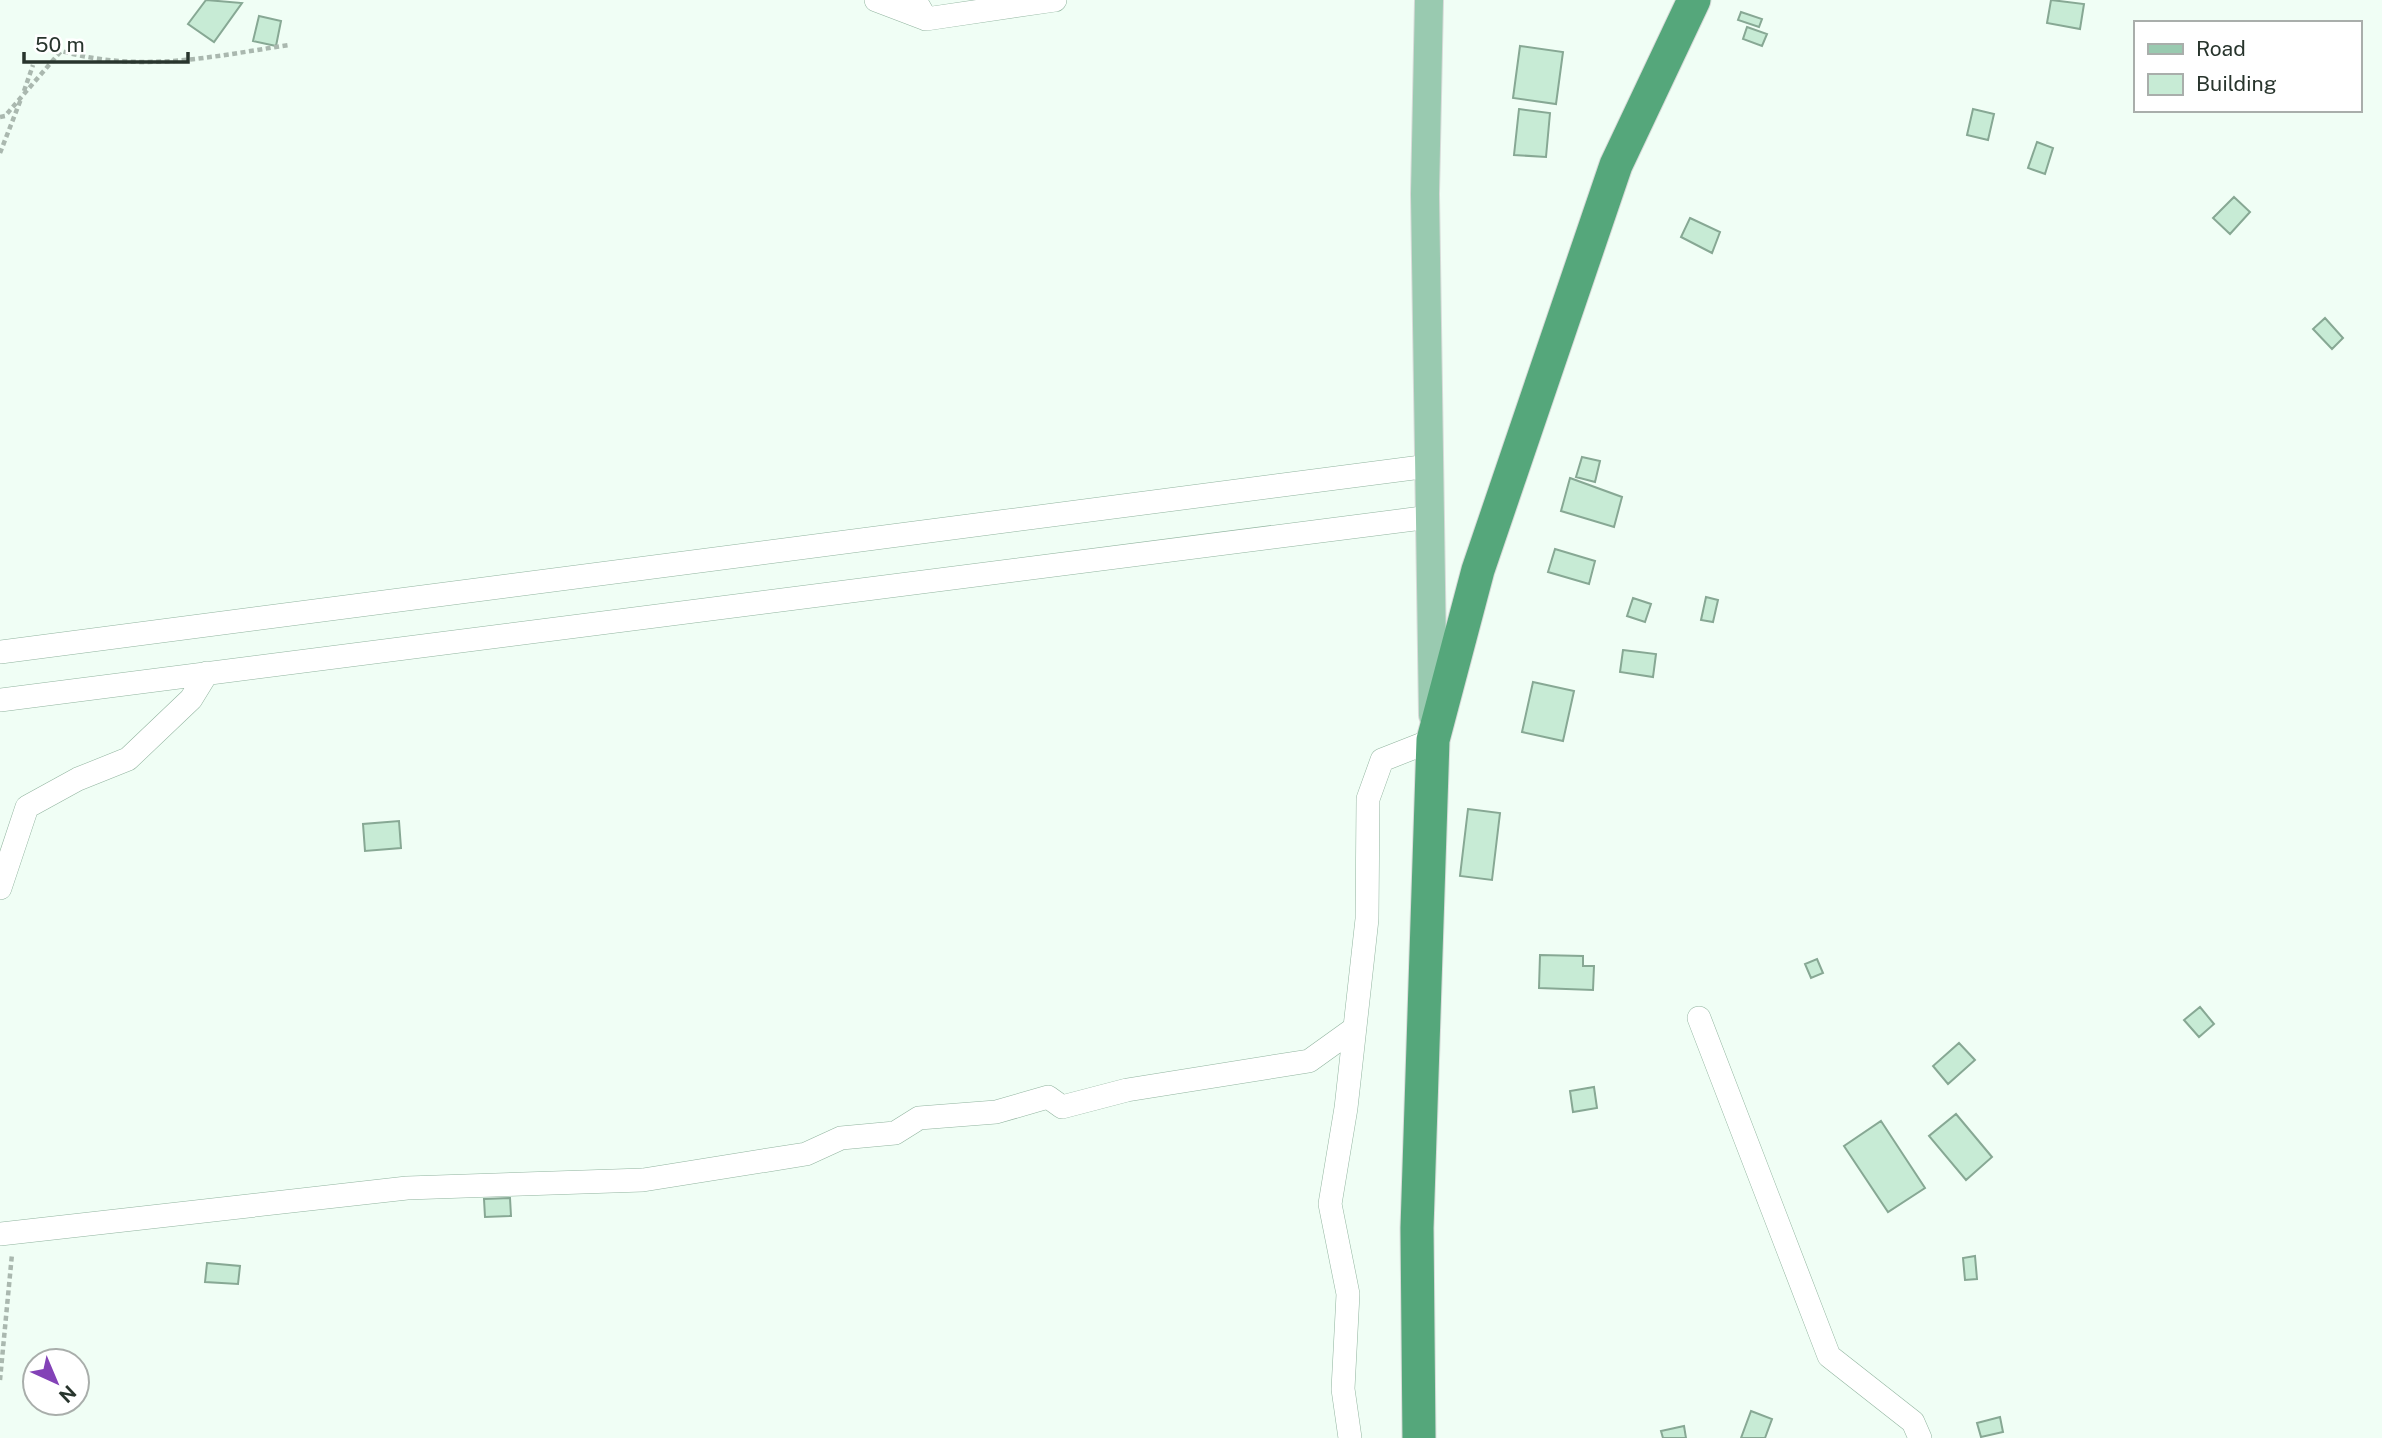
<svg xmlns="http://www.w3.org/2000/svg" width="2382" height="1438" viewBox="0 0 2382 1438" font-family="'Public Sans',sans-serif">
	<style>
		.building { fill: #c7ebd5; stroke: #87a894; stroke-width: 2 }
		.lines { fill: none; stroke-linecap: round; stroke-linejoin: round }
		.minor-casing { stroke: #91b49f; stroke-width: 24 }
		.major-casing { stroke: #d8dbd9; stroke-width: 30 }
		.highway-casing { stroke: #d8dbd9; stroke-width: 35 }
		.path { stroke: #aab8af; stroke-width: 4.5; stroke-dasharray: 5 3.5; stroke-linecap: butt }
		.minor { stroke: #fff; stroke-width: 23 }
		.major { stroke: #99cab0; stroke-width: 28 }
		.highway { stroke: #55a77b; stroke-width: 33 }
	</style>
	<rect width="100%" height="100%" fill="#f0fef5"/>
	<path class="building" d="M206,0L242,3L214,42L188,24Z
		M2051,0L2084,4L2080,29L2047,23Z
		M1741,12L1762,19L1759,27L1738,20Z
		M259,16L281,21L276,46L253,41Z
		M1747,27L1767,34L1762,46L1743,39Z
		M1520,46L1563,52L1556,104L1513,98Z
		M1519,109L1550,113L1546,157L1514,155Z
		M1973,109L1994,114L1988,140L1967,135Z
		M2037,142L2053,148L2045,174L2028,168Z
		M2234,197L2250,212L2230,234L2213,218Z
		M1690,218L1720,232L1712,253L1681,237Z
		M2325,318L2343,338L2332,349L2313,329Z
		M1582,457L1600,461L1595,482L1576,477Z
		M1570,478L1622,497L1614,527L1561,511Z
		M1555,549L1595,561L1589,584L1548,572Z
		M1706,597L1718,600L1713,622L1701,620Z
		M1633,598L1651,604L1645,622L1627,616Z
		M1623,650L1656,654L1653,677L1620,672Z
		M1533,682L1574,691L1563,741L1522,732Z
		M1468,809L1500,813L1492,880L1460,876Z
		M399,821L401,848L365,851L363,824Z
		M1540,955L1583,956V966H1594L1593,990L1539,988Z
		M1817,959L1823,973L1811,978L1805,964Z
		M2200,1007L2214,1024L2199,1037L2184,1020Z
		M1959,1043L1975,1060L1948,1084L1933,1066Z
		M1594,1087L1597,1108L1573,1112L1570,1091Z
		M1956,1114L1992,1157L1966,1180L1929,1136Z
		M1881,1121L1925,1188L1888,1212L1844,1146Z
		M510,1198L511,1216L485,1217L484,1199Z
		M1975,1256L1977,1279L1965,1280L1963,1258Z
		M207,1263L240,1266L238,1284L205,1282Z
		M1751,1411L1772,1419L1765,1438H1741Z
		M2000,1417L2003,1432L1981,1437L1977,1423Z
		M1684,1426L1686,1438H1663L1661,1431Z"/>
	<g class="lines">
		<defs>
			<path id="minor" d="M876,0L926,19
				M915,0L926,19L1055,0
				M0,652L1429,466
				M0,700L1430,517
				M0,888L27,807L78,779L128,759L191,699L207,673
				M1699,1018L1829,1356L1913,1422L1920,1438
				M0,1234L407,1188L643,1180L806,1154L841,1138L895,1133L919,1118L996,1112L1048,1097L1062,1107L1127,1090L1309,1061L1355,1028
				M1350,1438L1343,1389L1348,1294L1330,1204L1346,1108L1367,919L1368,799L1382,760L1433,740"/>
			<path id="major" d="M1429,0L1425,194L1433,715"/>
			<path id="highway" d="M1419,1438L1417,1228L1433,740L1478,570L1616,165L1694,0"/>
		</defs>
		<use href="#minor" class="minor-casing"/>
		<use href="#major" class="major-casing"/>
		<use href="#highway" class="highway-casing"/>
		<path class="path" d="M24,91L33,65
			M0,117L5,116L61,51C142,73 209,57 289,45
			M0,153L21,99
			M0,1380L12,1254"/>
		<use href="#minor" class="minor"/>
		<use href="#major" class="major"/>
		<use href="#highway" class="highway"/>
	</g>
	<rect x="2134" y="21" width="228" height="91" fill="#ffffff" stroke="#a9aeab" stroke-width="2"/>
	<rect x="2148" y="44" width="35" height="10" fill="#99cab0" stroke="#a9aeab" stroke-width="2"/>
	<text x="2196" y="56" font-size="21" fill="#28352d">Road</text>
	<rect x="2148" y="74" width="35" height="21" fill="#c7ebd5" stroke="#a9aeab" stroke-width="2"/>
	<text x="2196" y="91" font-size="21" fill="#28352d">Building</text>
	<g transform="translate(56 1382) rotate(136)"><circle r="33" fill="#ffffff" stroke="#a9aeab" stroke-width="2"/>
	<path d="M0-5L12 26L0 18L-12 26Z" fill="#8342b7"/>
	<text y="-10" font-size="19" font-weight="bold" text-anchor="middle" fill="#28352d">N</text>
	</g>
	<path d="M24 52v10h164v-10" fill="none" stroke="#28352d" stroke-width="3.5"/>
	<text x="35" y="52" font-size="21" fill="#28352d" stroke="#ffffff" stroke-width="5" paint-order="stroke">50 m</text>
</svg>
